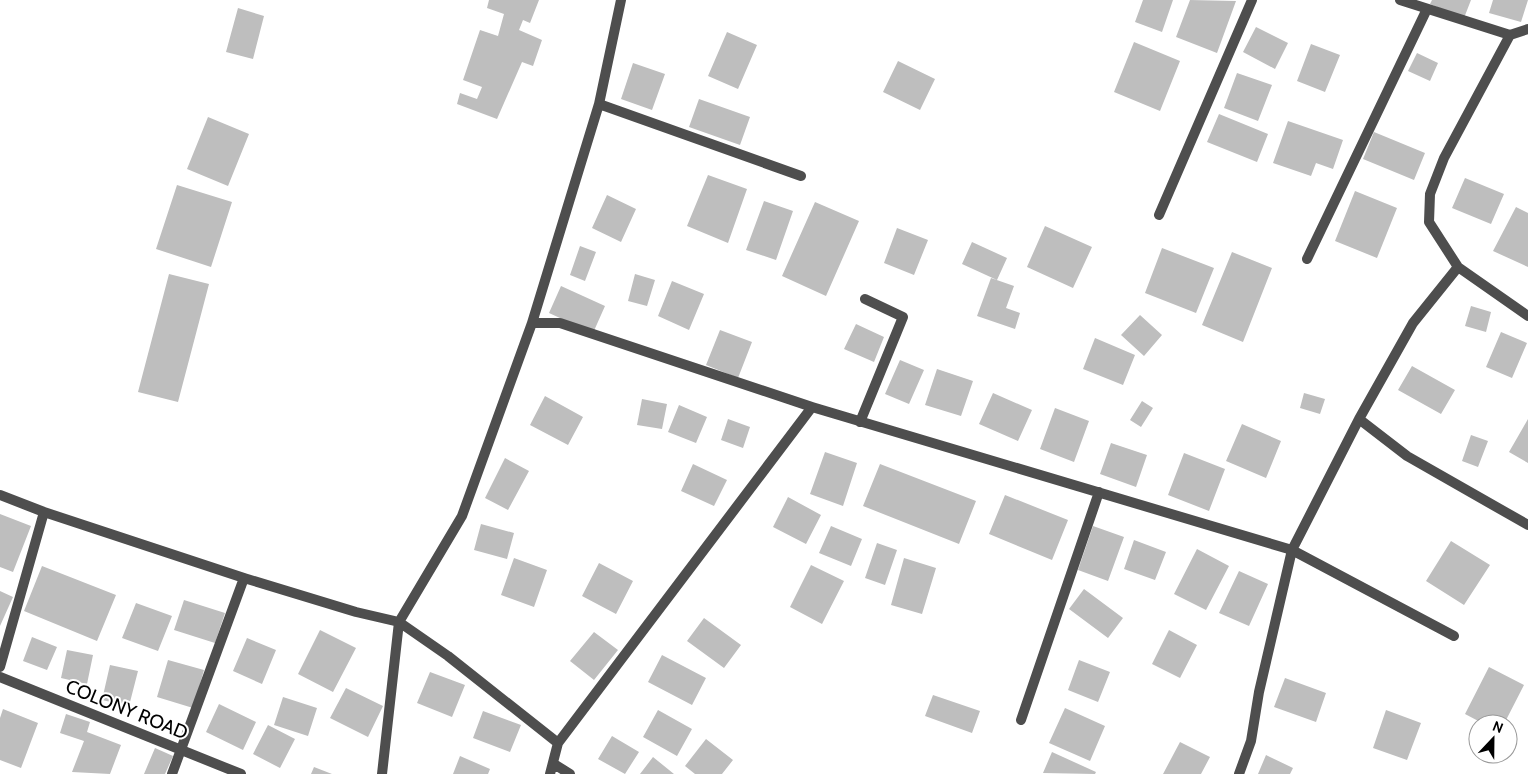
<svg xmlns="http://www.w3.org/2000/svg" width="1528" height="774" viewBox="0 0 1528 774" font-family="Cabin,sans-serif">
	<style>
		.building { fill: #bebebe }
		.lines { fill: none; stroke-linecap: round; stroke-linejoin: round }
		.street { stroke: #4e4e4e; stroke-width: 10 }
		.labels { text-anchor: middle; stroke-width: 4; stroke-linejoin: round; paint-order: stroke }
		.street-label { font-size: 19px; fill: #000; stroke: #fff }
	</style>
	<rect width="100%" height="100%" fill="#fff"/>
	<path class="building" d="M489,0H539L530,23L523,20L519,30L542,40L533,66L522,62L497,119L457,104L460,93L477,99L482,87L463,80L480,30L498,36L504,14L487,8Z
		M1143,0H1173L1162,32L1135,22Z
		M1190,0L1236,1L1217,53L1176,37Z
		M1432,0H1471L1464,18L1430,4Z
		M1493,0H1528L1521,22L1489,13Z
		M238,8L264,16L253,59L226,52Z
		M1256,27L1288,43L1275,69L1243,52Z
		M727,32L757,45L738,89L708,76Z
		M1134,42L1180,61L1160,111L1114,92Z
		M1311,44L1340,55L1325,92L1297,81Z
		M1417,53L1438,63L1430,81L1408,71Z
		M898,61L935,79L920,110L883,92Z
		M633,63L665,74L652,110L621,99Z
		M1237,73L1272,85L1258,121L1224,108Z
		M699,99L750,117L740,145L689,127Z
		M1219,114L1268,134L1257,162L1207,142Z
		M208,117L249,134L228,186L187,169Z
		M1288,121L1343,140L1333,169L1316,163L1311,176L1273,163Z
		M1374,132L1425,153L1414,180L1363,159Z
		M708,175L747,189L728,243L687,226Z
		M1465,178L1504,194L1491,224L1452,208Z
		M177,185L232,202L211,267L156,249Z
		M1355,191L1397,208L1377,258L1335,241Z
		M607,195L636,209L621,242L592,228Z
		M764,201L793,211L776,260L746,250Z
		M815,202L859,221L826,296L782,276Z
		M1516,207L1528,213V267L1493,251Z
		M1045,226L1092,247L1073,288L1027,267Z
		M897,228L928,240L914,275L884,263Z
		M972,242L1007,258L997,280L962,264Z
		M580,246L596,252L585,281L570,275Z
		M1162,248L1214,268L1196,313L1145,293Z
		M1232,252L1272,268L1243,342L1202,325Z
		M169,274L209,284L178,402L138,392Z
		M635,274L655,280L647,306L628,301Z
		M991,278L1014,286L1006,308L1020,313L1015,329L977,316Z
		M672,281L704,294L689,330L658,316Z
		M561,286L605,306L593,333L549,313Z
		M1471,306L1491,312L1486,332L1465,326Z
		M1140,315L1162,335L1144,356L1121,335Z
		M856,324L884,337L874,362L844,349Z
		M720,330L752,342L738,378L706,365Z
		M1501,332L1527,343L1512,378L1486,367Z
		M1095,338L1135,355L1123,385L1083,369Z
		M900,360L924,370L909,404L885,394Z
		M1412,366L1455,390L1441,414L1398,390Z
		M937,369L973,381L961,416L925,405Z
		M993,393L1032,410L1018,441L979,424Z
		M1304,393L1325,399L1320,414L1300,408Z
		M545,396L583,417L568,445L530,425Z
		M642,399L667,404L662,429L637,425Z
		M1142,401L1153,408L1141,427L1130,420Z
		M679,405L707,417L696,443L668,432Z
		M1055,408L1089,421L1074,462L1040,449Z
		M728,419L750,427L743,448L721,440Z
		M1528,419V463L1509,452Z
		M1242,424L1281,441L1266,478L1226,461Z
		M1471,435L1488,441L1478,467L1462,461Z
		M1111,443L1147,455L1136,487L1100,474Z
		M825,452L857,463L843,506L810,494Z
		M1184,453L1225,469L1209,511L1168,495Z
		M505,458L529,471L508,510L485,498Z
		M693,464L727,480L714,506L681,491Z
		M880,464L976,501L959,544L863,506Z
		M1005,495L1068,520L1052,560L989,534Z
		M788,497L821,515L806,544L773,527Z
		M0,514L31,526L13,572L0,567Z
		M481,524L514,533L507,559L474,550Z
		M831,526L862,539L851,566L819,553Z
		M1093,526L1124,537L1108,581L1078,570Z
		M1134,540L1166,552L1155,580L1124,569Z
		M1451,541L1490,565L1464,605L1426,581Z
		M877,543L897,550L885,585L865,578Z
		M1197,549L1229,566L1206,610L1174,594Z
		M514,558L547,570L534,607L501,595Z
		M904,558L936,568L922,614L891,605Z
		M599,563L633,581L616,614L582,596Z
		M811,565L844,581L822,624L790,607Z
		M42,566L116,595L97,641L24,611Z
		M1239,571L1268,584L1249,626L1219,613Z
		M1084,589L1123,618L1108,638L1069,609Z
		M0,591L13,597L0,626Z
		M184,600L225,613L215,643L174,630Z
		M136,603L172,616L158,651L122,638Z
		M704,618L741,645L724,668L687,641Z
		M320,630L356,648L333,692L298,674Z
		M1169,630L1197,645L1180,678L1152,664Z
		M594,632L618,650L594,680L570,661Z
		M32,637L57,647L47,670L23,661Z
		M247,638L276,650L262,684L233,671Z
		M67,650L93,655L87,684L61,678Z
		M662,655L706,678L692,705L648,682Z
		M168,660L204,670L193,708L157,697Z
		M1079,660L1110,672L1098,702L1068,690Z
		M110,665L138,671L129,706L102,700Z
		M1489,667L1524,685L1504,724H1484L1465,714Z
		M430,672L465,685L452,717L417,703Z
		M1285,678L1326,693L1316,722L1274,707Z
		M346,688L383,706L368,737L330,718Z
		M933,695L980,711L972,733L925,716Z
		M283,697L317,708L308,736L274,725Z
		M219,704L256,722L243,750L206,732Z
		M1065,708L1105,726L1090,761L1049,743Z
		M3,709L38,723L21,768L0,760V718Z
		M658,710L692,729L677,756L643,737Z
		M1386,710L1421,723L1407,760L1373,748Z
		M483,711L521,725L510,752L473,738Z
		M66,714L90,722L87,732L121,745L110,774L72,772L84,741L60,733Z
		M268,725L295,739L280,768L253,754Z
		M612,736L639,752L625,774L598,759Z
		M706,739L733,760L722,774H695L685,766Z
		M1180,742L1210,757L1201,774H1163Z
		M155,748L173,756L165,774H144Z
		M1052,752L1096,772L1095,774L1043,773Z
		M1266,755L1293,768L1290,774H1258Z
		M460,756L490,769L488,774H453Z
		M653,757L674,774H640Z
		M314,767L332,774H311Z"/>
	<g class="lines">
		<path class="street" d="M1400,0L1510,35L1528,29
			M1510,35L1444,158L1430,194L1429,222L1458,267L1528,316
			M599,104L621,0
			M1159,215L1252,0
			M1307,259L1427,9
			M532,323L599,104L801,176
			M1359,419L1407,456L1528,525
			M860,422L903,317L865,299
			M0,495L44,512L244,578L356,612L399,622L448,656L558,743
			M0,667L44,512
			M0,677L241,774
			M1021,720L1099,492
			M554,764L570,774
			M172,774L244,578
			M382,774L399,622L462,516L532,323H560L812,407
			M550,774L558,743L812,407L1292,550L1359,419L1413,323L1458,267
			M1239,774L1251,741L1259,692L1292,550L1454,636"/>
	</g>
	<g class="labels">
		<g class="street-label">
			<text transform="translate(127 709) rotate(22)" y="7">COLONY ROAD</text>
		</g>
	</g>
	<g transform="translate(1493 739) rotate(22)"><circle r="24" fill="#ffffff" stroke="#999999"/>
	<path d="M0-4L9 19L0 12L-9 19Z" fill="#000000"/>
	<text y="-8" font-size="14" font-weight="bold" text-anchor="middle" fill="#000000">N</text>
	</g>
</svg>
